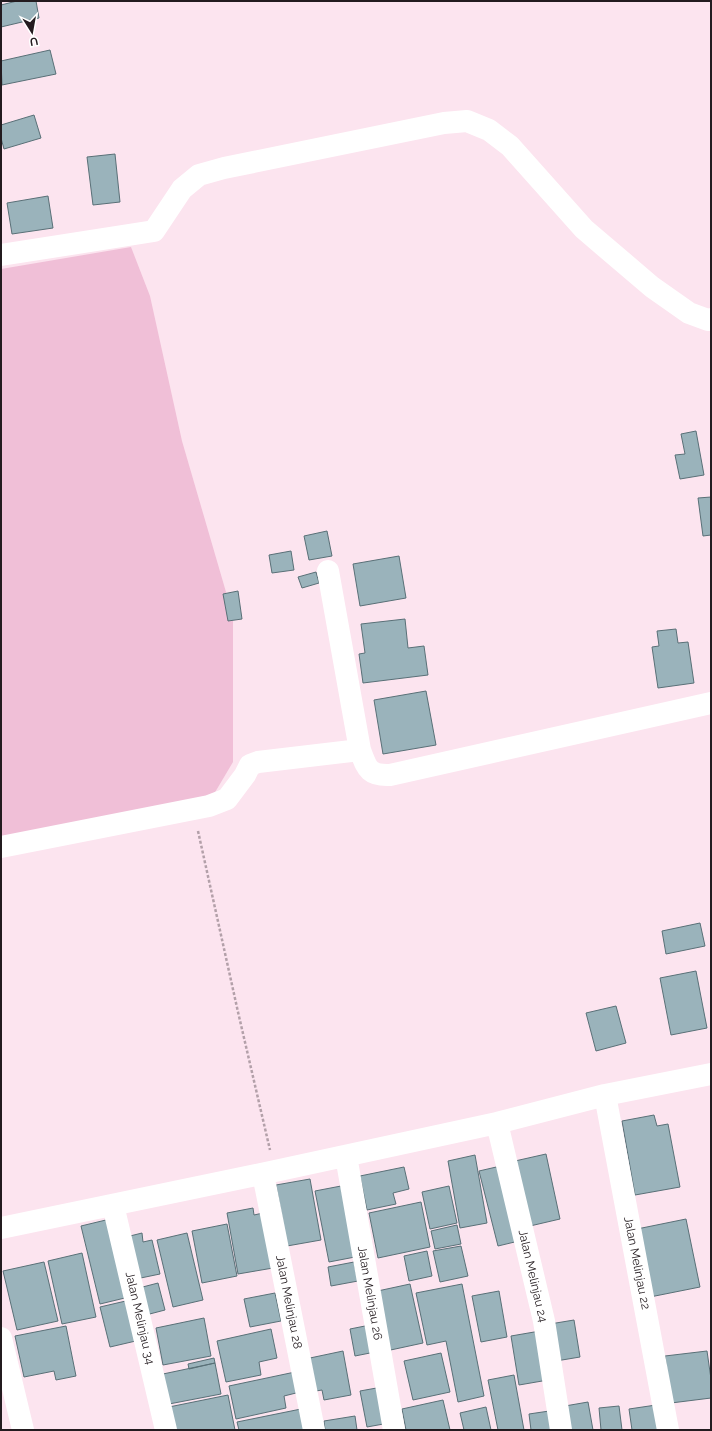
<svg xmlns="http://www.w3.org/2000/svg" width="712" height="1431" viewBox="0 0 712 1431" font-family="Raleway,sans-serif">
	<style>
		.green { fill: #f0bfd7 }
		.building { fill: #9ab3bb; stroke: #597077 }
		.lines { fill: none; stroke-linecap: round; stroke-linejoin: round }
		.path { stroke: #b3a0a9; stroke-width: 2.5; stroke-dasharray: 3 2; stroke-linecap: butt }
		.minor { stroke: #fff; stroke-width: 22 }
		.labels { text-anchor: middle; stroke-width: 4; stroke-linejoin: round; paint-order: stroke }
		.street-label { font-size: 12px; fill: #231b1f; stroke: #fff }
	</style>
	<rect width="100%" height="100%" fill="#fce4ef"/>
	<path class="green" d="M131,247L150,296L182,441L233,616V762L214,794L1,845V269Z"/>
	<path class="building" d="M17,1H36L39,18L1,27V5Z
		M50,50L56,74L2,85L1,61Z
		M34,115L41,138L4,149L1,138V125Z
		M115,154L120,202L93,205L87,157Z
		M48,196L53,228L12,234L7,203Z
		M696,431L704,475L680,479L675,455L685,454L681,434Z
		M711,497V535L703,536L698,498Z
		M327,531L332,556L309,560L304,536Z
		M291,551L294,570L272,573L269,555Z
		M399,556L406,598L360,606L353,564Z
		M316,572L319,583L302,588L298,577Z
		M238,591L242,619L228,621L223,594Z
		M405,619L408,648L424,646L428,675L363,683L359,654L365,653L361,624Z
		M676,629L678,643L688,642L694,683L658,688L652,647L659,646L657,631Z
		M426,691L436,745L383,754L374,700Z
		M700,923L705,946L666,954L662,931Z
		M696,971L707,1028L671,1035L660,978Z
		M616,1006L626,1043L596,1051L586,1013Z
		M654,1115L657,1126L668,1124L680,1187L635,1195L622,1121Z
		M546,1154L560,1219L530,1226L515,1161Z
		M475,1155L487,1223L460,1228L448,1161Z
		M505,1165L523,1240L498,1246L479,1171Z
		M404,1167L409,1189L393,1193L396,1204L367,1210L360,1176Z
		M310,1179L321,1240L287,1246L276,1185Z
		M341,1186L355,1257L329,1262L315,1191Z
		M449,1186L457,1223L430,1229L422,1192Z
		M421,1202L430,1247L378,1258L369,1213Z
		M253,1208L254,1215L263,1213L273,1268L238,1274L227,1213Z
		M110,1219L129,1297L100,1304L81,1226Z
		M686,1219L700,1287L650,1297L637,1229Z
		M227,1224L237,1276L202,1283L192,1231Z
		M457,1225L461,1244L435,1249L431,1231Z
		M142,1233L143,1242L152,1240L160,1274L131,1280L122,1238Z
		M187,1233L203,1300L173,1307L157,1240Z
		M461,1246L468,1276L440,1282L433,1251Z
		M427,1251L432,1276L409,1281L404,1256Z
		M82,1253L96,1317L62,1324L48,1261Z
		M44,1262L58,1321L17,1330L3,1271Z
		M354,1262L358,1281L331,1286L328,1267Z
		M158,1283L165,1310L142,1316L135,1289Z
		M410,1284L423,1343L386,1351L373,1292Z
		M462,1284L484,1396L458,1402L446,1341L427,1345L416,1293Z
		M499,1291L507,1337L481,1342L472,1296Z
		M275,1293L281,1321L250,1327L244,1299Z
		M130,1300L140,1340L110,1347L100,1307Z
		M204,1318L211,1356L163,1365L156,1328Z
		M574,1320L580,1357L556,1361L550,1324Z
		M370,1325L375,1352L355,1356L350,1329Z
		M66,1326L76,1376L56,1380L54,1371L24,1377L15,1336Z
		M271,1329L277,1358L259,1362L261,1375L226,1382L217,1341Z
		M540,1331L548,1380L519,1385L511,1336Z
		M343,1351L351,1395L324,1400L322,1390L316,1391L310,1358Z
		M707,1351L711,1379V1398L671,1403L665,1356Z
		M441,1353L450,1392L413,1400L404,1361Z
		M214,1358L215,1363L189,1369L188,1364Z
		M215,1363L221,1394L169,1404L163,1374Z
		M295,1372L300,1392L284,1396L286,1408L236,1419L229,1386Z
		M514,1375L524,1430H498L488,1380Z
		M382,1387L389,1423L367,1427L360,1391Z
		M228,1395L235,1430H168L164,1408Z
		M443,1400L450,1430H406L402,1409Z
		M588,1402L593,1430H569L565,1406Z
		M656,1405L660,1430H632L629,1409Z
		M619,1406L622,1430H601L599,1408Z
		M486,1407L491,1430H464L460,1413Z
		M301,1409L305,1430H239L237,1422Z
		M556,1410L558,1430H531L529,1414Z
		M355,1416L357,1430H325L324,1421Z"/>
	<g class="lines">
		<path class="path" d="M198,831L238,1012L270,1150"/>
		<path class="minor" d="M1,255L154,231L182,189L199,175L224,168L444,123L467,121L489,130L510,146L584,229L652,287L689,313L708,320L711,319
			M328,571L360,750C367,768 368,776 390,775L711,703
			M1,847L209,806L227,799L245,775L250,765L258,762L360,750
			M605,1095L668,1430
			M497,1123L544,1321L561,1430
			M346,1156L394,1430
			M263,1174L314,1430
			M113,1205L166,1430
			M1,1228L275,1171L497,1123L605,1095L711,1074
			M1,1338L23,1430"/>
	</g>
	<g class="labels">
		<g class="street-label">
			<text transform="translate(637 1263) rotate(79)" y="4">Jalan Melinjau 22</text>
			<text transform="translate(533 1276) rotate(77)" y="4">Jalan Melinjau 24</text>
			<text transform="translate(370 1293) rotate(80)" y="4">Jalan Melinjau 26</text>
			<text transform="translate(289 1302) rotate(79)" y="4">Jalan Melinjau 28</text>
			<text transform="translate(140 1318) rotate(77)" y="4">Jalan Melinjau 34</text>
		</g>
	</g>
	<rect width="712" height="1431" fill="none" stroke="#231b1f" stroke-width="4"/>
	<g transform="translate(32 32) rotate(169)" stroke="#ffffff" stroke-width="3" paint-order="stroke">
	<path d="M0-3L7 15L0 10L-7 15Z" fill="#231b1f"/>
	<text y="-6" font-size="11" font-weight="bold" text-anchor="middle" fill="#231b1f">U</text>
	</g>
</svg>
